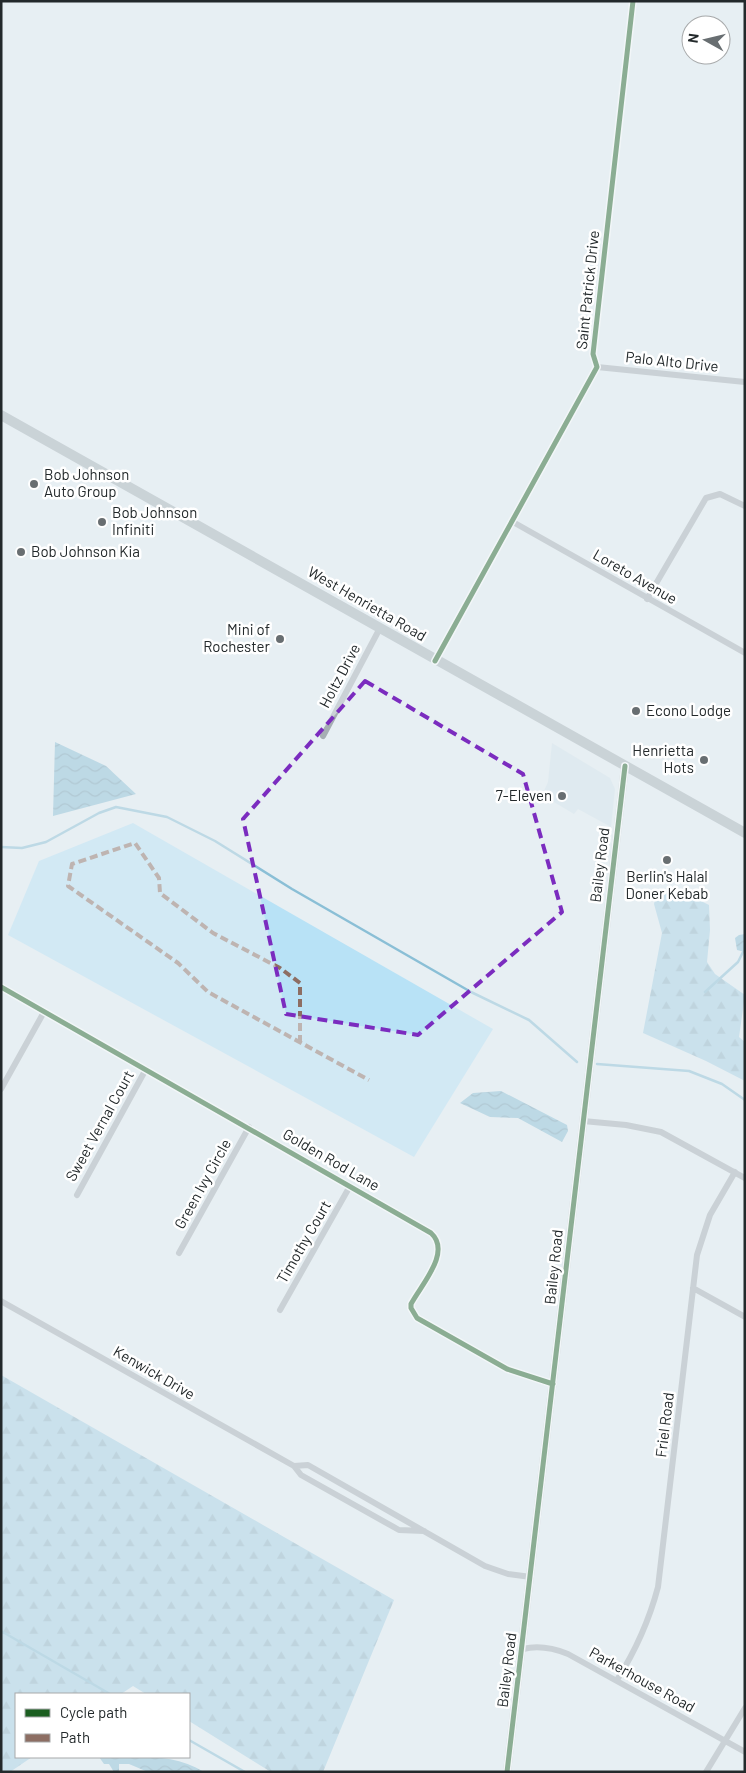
<svg xmlns="http://www.w3.org/2000/svg" width="746" height="1773" viewBox="0 0 746 1773" font-family="Barlow,sans-serif">
	<style>
		.built { fill: #d6e5ed }
		.forest { fill: url(#forest-firs) }
		.green { fill: #b8e2f6 }
		.water { fill: url(#water-waves) }
		.lines { fill: none; stroke-linecap: round; stroke-linejoin: round }
		.stream { stroke: #8abfd6; stroke-width: 2.5 }
		.minor { stroke: #a6aeb3; stroke-width: 6 }
		.tertiary { stroke: #a6aeb3; stroke-width: 8 }
		.primary { stroke: #a6b1b7; stroke-width: 10 }
		.quiet { stroke: #8d6e63; stroke-width: 4; stroke-dasharray: 8 4; stroke-linecap: butt }
		.cycleway-casing { stroke: #fff; stroke-width: 8 }
		.cycleway { stroke: #1b5e20; stroke-width: 5 }
		.marked { fill: none; stroke: #7b2cbf; stroke-width: 4; stroke-dasharray: 10 6; stroke-linejoin: round }
		.poi-dot { fill: #686e71; stroke: #fff; stroke-width: 2 }
		.labels { text-anchor: middle; stroke-width: 5; stroke-linejoin: round; paint-order: stroke }
		.street-label { font-size: 15px; fill: #23292b; stroke: #fff }
		.poi-label { font-size: 15px; fill: #23292b; stroke: #fff; text-anchor: start }
	</style>
	<defs>
		<pattern id="forest-firs" width="22" height="20" patternUnits="userSpaceOnUse" patternTransform="scale(1.25)"><rect width="22" height="20" fill="#a6d1e5"/><path d="M5 1l3.5 6h-7zM16 11l3.5 6h-7z" fill="#8fb3c5"/></pattern>
		<pattern id="water-waves" width="16" height="10" patternUnits="userSpaceOnUse" patternTransform="scale(1.25)"><rect width="16" height="10" fill="#8abfd6"/><path d="M0 5q4-4 8 0t8 0" fill="none" stroke="#709bae"/></pattern>
	</defs>
	<rect width="100%" height="100%" fill="#e7eff3"/>
	<path class="built" d="M552,743L610,778L615,789L611,827L578,809L574,814L542,795L548,782Z"/>
	<path class="forest" d="M677,889L709,905L710,930L707,962L715,974L745,995L739,1037L745,1042V1081L706,1061L643,1033L662,933L654,904L657,892Z
		M1,1375L394,1600L323,1772H271L189,1721V1694H146L133,1686L121,1694H16V1757H32L10,1772H1Z"/>
	<path class="green" d="M133,823L493,1029L414,1157L8,935L39,861Z"/>
	<path class="water" d="M55,742L106,766L136,794L53,816Z
		M745,934V952L737,950L735,938L739,935Z
		M501,1091L567,1125L568,1131L562,1142L518,1118L490,1117L460,1103L473,1093Z
		M99,1757C135,1757 172,1752 204,1772H148L129,1764H119V1772H114L109,1764H104Z"/>
	<g class="lines">
		<path class="stream" d="M1,847L22,848L46,842L99,813L116,807L167,817L215,841L292,889L471,992L529,1020L577,1062
			M705,992L738,962L743,952
			M597,1064L689,1071L722,1084L745,1100
			M1,1631L110,1694
			M189,1740L245,1772"/>
		<path class="minor" d="M597,367L745,382
			M513,522L745,653
			M647,599L706,498L720,494L745,506
			M435,661L597,367L593,354L633,1
			M323,736L380,628
			M1,987L431,1233C452,1252 421,1285 411,1304V1308L417,1318L507,1369L553,1384
			M1,1089L44,1012
			M583,1121L626,1125L661,1132L745,1178
			M77,1195L146,1069
			M179,1253L249,1127
			M693,1288L745,1317
			M1,1301L294,1466L301,1475L399,1530L424,1531
			M280,1310L350,1186
			M294,1466L308,1465L485,1566L508,1574L531,1577
			M523,1649C539,1645 553,1648 568,1654L745,1752
			M617,1680C636,1650 649,1621 658,1587L697,1255L710,1215L735,1172
			M706,1772L745,1708"/>
		<path class="tertiary" d="M507,1772L625,766"/>
		<path class="primary" d="M1,415L745,833"/>
		<path class="quiet" d="M300,1043V983L280,968L213,933L160,893L159,878L135,843L72,864L68,886L178,963L208,992L369,1080"/>
		<defs>
			<path id="cycleway" d="M435,661L597,367L593,354L633,1
				M1,987L431,1233C452,1252 421,1285 411,1304V1308L417,1318L507,1369L553,1384
				M507,1772L625,766"/>
		</defs>
		<use href="#cycleway" class="cycleway-casing"/>
		<use href="#cycleway" class="cycleway"/>
	</g>
	<path d="M0 0H746V1773H0ZM365,681L523,774L562,912L418,1035L286,1014L243,819Z" fill="#e7eff3" fill-opacity=".55" fill-rule="evenodd"/>
	<path class="marked" d="M365,681L523,774L562,912L418,1035L286,1014L243,819Z"/>
	<g class="poi-dot">
		<circle cx="34" cy="484" r="5"/>
		<circle cx="102" cy="522" r="5"/>
		<circle cx="21" cy="552" r="5"/>
		<circle cx="280" cy="639" r="5"/>
		<circle cx="636" cy="711" r="5"/>
		<circle cx="704" cy="760" r="5"/>
		<circle cx="562" cy="796" r="5"/>
		<circle cx="667" cy="860" r="5"/>
	</g>
	<g class="labels">
		<g class="street-label">
			<text transform="translate(588 290) rotate(-84)" y="5">Saint Patrick Drive</text>
			<text transform="translate(672 362) rotate(6)" y="5">Palo Alto Drive</text>
			<text transform="translate(635 577) rotate(30)" y="5">Loreto Avenue</text>
			<text transform="translate(367 604) rotate(30)" y="5">West Henrietta Road</text>
			<text transform="translate(340 676) rotate(-62)" y="5">Holtz Drive</text>
			<text transform="translate(600 865) rotate(-83)" y="5">Bailey Road</text>
			<text transform="translate(100 1126) rotate(-61)" y="5">Sweet Vernal Court</text>
			<text transform="translate(331 1160) rotate(30)" y="5">Golden Rod Lane</text>
			<text transform="translate(203 1184) rotate(-61)" y="5">Green Ivy Circle</text>
			<text transform="translate(304 1242) rotate(-60)" y="5">Timothy Court</text>
			<text transform="translate(554 1267) rotate(-84)" y="5">Bailey Road</text>
			<text transform="translate(154 1373) rotate(30)" y="5">Kenwick Drive</text>
			<text transform="translate(665 1425) rotate(-83)" y="5">Friel Road</text>
			<text transform="translate(507 1670) rotate(-83)" y="5">Bailey Road</text>
			<text transform="translate(642 1680) rotate(29)" y="5">Parkerhouse Road</text>
		</g>
		<g class="poi-label">
			<text x="44" y="480">Bob Johnson<tspan x="44" dy="17">Auto Group</tspan></text>
			<text x="112" y="518">Bob Johnson<tspan x="112" dy="17">Infiniti</tspan></text>
			<text x="31" y="557">Bob Johnson Kia</text>
			<text x="270" y="635" text-anchor="end">Mini of<tspan x="270" dy="17">Rochester</tspan></text>
			<text x="646" y="716">Econo Lodge</text>
			<text x="694" y="756" text-anchor="end">Henrietta<tspan x="694" dy="17">Hots</tspan></text>
			<text x="552" y="801" text-anchor="end">7-Eleven</text>
			<text x="667" y="882" text-anchor="middle">Berlin's Halal<tspan x="667" dy="17">Doner Kebab</tspan></text>
		</g>
	</g>
	<rect width="746" height="1773" fill="none" stroke="#23292b" stroke-width="5"/>
	<rect x="15" y="1693" width="175" height="65" fill="#ffffff" stroke="#a7a9aa"/>
	<rect x="25" y="1709" width="25" height="8" fill="#1b5e20" stroke="#a7a9aa"/>
	<text x="60" y="1718" font-size="15" fill="#23292b">Cycle path</text>
	<rect x="25" y="1734" width="25" height="8" fill="#8d6e63" stroke="#a7a9aa"/>
	<text x="60" y="1743" font-size="15" fill="#23292b">Path</text>
	<g transform="translate(706 40) rotate(278)"><circle r="24" fill="#ffffff" stroke="#a7a9aa"/>
	<path d="M0-4L9 19L0 12L-9 19Z" fill="#686e71"/>
	<text y="-8" font-size="14" font-weight="bold" text-anchor="middle" fill="#23292b">N</text>
	</g>
</svg>
